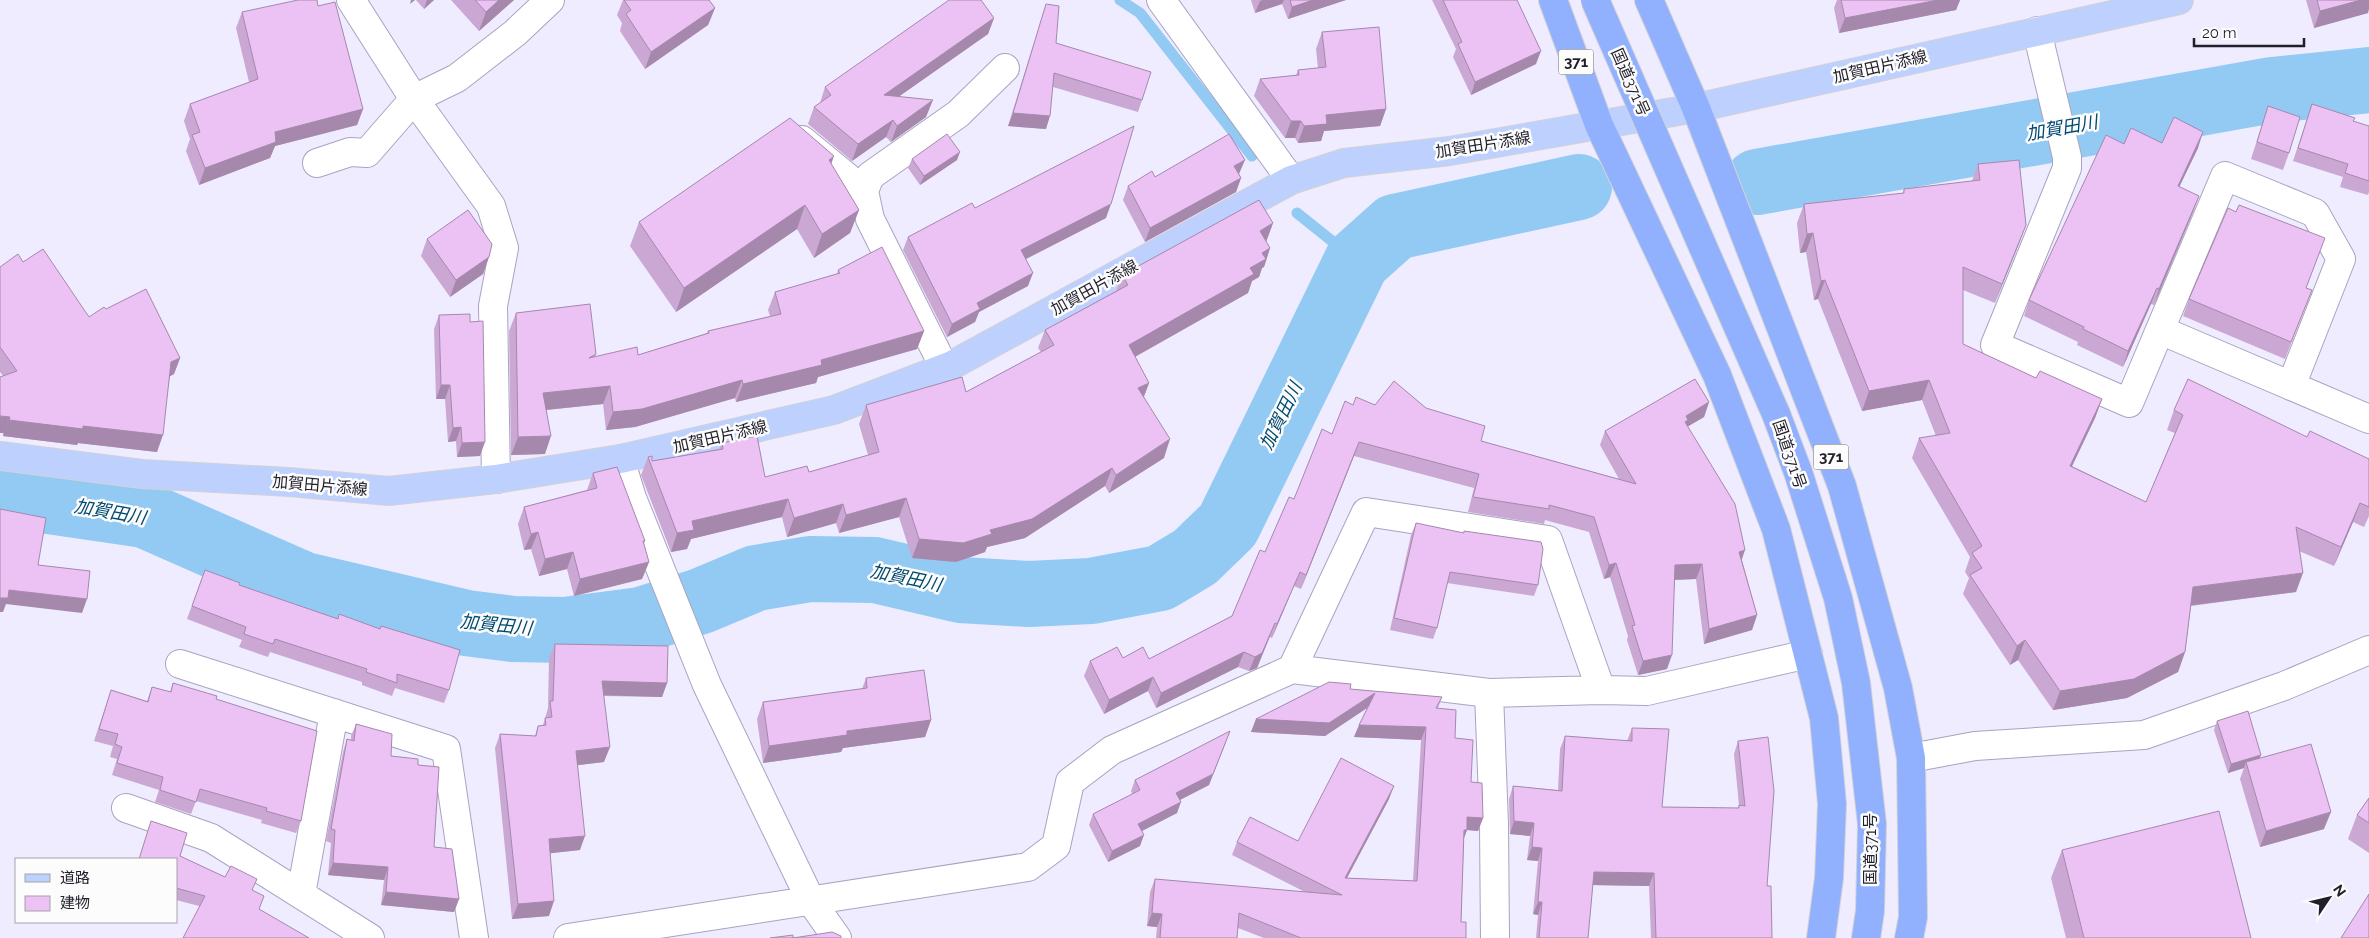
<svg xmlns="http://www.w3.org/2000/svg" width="2369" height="938" viewBox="0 0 2369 938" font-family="Raleway,'Noto Sans JP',sans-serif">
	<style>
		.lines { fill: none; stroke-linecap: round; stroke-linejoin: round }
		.stream { stroke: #92caf3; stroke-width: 11 }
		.river { stroke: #92caf3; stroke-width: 66 }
		.minor-casing { stroke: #a9a3c0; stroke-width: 30 }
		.major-casing { stroke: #d3d2d4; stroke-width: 30 }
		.highway-casing { stroke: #d3d2d4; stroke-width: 30 }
		.minor { stroke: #fff; stroke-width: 28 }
		.major { stroke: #bdd0fe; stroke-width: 28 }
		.highway { stroke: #91b0fd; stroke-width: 28 }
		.highway-bridge-casing { stroke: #d3d2d4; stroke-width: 30; stroke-linecap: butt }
		.highway-bridge { stroke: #91b0fd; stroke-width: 28 }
		.wall { fill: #cba7d3 }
		.shaded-wall { fill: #a588ac }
		.building { fill: #ecc2f5; stroke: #a588ac }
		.labels { text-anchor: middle; stroke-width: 5; stroke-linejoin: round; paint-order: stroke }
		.shield { fill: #fcfcfc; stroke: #636169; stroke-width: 1 }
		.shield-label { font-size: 15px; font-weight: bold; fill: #211f2a }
		.street-label { font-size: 16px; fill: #211f2a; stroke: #fcfcfc }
		.water-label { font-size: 18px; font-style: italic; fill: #004a6f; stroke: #fcfcfc }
	</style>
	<rect width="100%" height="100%" fill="#efecff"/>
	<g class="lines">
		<path class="stream" d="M1120,0L1140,13L1252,156
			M1297,213L1357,261"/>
		<path class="river" d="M1757,182L2272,90L2369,80
			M0,494L145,515L304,585L466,623L513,629L565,630L641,620L701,601L756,578L810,569L875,570L960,590L1029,594L1091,591L1160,578L1195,557L1228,525L1357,261L1395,227L1579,187"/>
		<defs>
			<path id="minor" d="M351,0L414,99L491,206L504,248L493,306L496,479
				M1161,0L1291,180
				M2037,31L2067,157V168L1995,345L2129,403L2225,176L2315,213L2341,259L2291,386
				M802,140L864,191L870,219L944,367
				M317,163L350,152L367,153L414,99L457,78L515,33L550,0
				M864,191L870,176L958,114L1005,68
				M2160,330L2369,419
				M620,459L632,498L707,685L811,901L837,938
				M180,664L446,749L474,938
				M1292,669L1366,512L1548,540L1601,690
				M1489,693L1494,824L1495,938
				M1911,758L1975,746L2144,735L2284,686L2369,650
				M126,808L211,838L370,938
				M301,894L334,713
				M568,938L1028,867L1056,846L1070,782L1112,750L1292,669L1489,693L1601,690L1647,691L1808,654"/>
			<path id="major" d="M0,456L142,474L289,482L389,491L496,479L620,459L834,410L952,365L1291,180L1344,163L1450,151L1696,108L2179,0"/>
			<path id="highway" d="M1553,0L1599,125L1717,375L1776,529L1824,718L1832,804L1829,878L1821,938
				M1649,0L1696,108L1842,486L1898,688L1911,758L1913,917L1909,938
				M1776,414L1798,472L1838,598L1856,683L1872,824L1870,911L1866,938"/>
		</defs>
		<use href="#minor" class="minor-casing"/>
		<use href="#major" class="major-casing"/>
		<use href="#highway" class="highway-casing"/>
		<use href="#minor" class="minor"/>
		<use href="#major" class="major"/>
		<use href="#highway" class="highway"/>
		<defs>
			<path id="highway-bridge" d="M1595,0L1776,414"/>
		</defs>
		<use href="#highway-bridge" class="highway-bridge-casing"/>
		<use href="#highway-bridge" class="highway-bridge"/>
	</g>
	<path class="wall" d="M416,0H434L424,9Z
		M451,0H514L479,31Z
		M623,0H709L715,8L708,25L645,69L620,31L622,23L617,15Z
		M1251,0H1346L1288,19L1282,4L1255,13Z
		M1432,0H1517L1536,64L1471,95L1453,57L1456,49Z
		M1837,0H1960L1956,10L1839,33L1834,8Z
		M2306,0H2369L2368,13L2314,28Z
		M1046,4L1056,43L1142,100L1138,112L1053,87L1046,129L1008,126L1042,17Z
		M318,6L363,109L357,125L275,146L270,158L199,185L186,151L190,139L184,121L190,104L249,82L236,28L242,12Z
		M994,18L988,34L899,96L926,117L891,142L886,137L852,161L808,124L814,107L820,103L825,87Z
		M1322,32L1386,109L1380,126L1324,131L1321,141L1298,143L1295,138H1285L1254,96L1260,79L1296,75L1298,70L1318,68L1316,49Z
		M2312,104L2353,121L2369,126V192L2368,195L2340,187L2343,177L2293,161Z
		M2268,106L2289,153L2283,170L2251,159Z
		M2162,143L2198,148L2179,187L2199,196L2193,212L2154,305L2151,304L2123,367L2077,345L2078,342L2024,316L2029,300L2124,144Z
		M912,159L957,160L920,185L908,168Z
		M831,164L859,210L850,233L814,258L797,229L676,312L630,246L639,222Z
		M1978,164L2026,225L1995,303L1963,290V344L2036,378L2102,399L2095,418L2072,466L2146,502L2175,433L2167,430L2174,410L2307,437L2369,459V516L2364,527L2353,522L2334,566L2299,551L2296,592L2191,606L2185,652L2178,672L2127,698L2053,710L2018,660L2010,665L1963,594L1969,578L1965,572L1970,557L1912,458L1919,438L1936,436L1922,400L1862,411L1818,299L1814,300L1806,252L1800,253L1797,223L1804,204L1903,193L1904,189L1972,181Z
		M1239,174L1241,178L1236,192L1145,242L1123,200L1128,186L1155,177Z
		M975,208L1106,218L1026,259L1028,286L979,312L975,322L947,337L903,250L908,237Z
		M1273,223L1266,242L1270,248L1264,267L1262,268L1259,277L1252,281L1248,293L1135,357L1149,383L1144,397L1164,458L1109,493L1105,486L1025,538L987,547L985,552L956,562L912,558L899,517L839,533L836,523L787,537L782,517L691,539L687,549L671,552L641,475L648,457L652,461L719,449L722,443L765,477L809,472L868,455L859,424L866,405L966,392L1041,352L1038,348L1045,330L1116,291L1122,275Z
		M427,239L489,257L483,274L450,297L421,256Z
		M23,262L89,317L106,309L180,358L174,374L170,376L157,452L78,443L77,445L3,436V376L0,372V267Z
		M838,270L924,331L917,349L818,377L816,383L736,402L735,398L635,427L606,430L603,404L546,410L545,454L511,455L509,331L516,313L596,354L595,357L638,355L707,333L708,331L770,316L768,310L775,292L837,274Z
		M2306,288L2305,307L2285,359L2183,316L2189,299Z
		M439,315L480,456L457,457L456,441L448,442L445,399H436L434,329Z
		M1709,402L1704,417L1687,427L1742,560L1757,615L1752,630L1704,644L1696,579L1675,580L1667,669L1638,675L1627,640L1628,636L1610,577L1604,579L1589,532L1545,520L1544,524L1468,512L1474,488L1354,456L1301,589L1294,586L1272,638L1270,637L1257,668L1249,671L1238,667L1156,708L1148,691L1104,714L1084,676L1090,661L1123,658L1149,659L1232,616L1265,552L1294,499L1332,434L1353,405L1426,408L1481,441L1619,479L1600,445L1605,431Z
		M593,473L645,541L644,544L649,562L642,579L574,596L567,569L539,576L531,549L524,550L518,524L524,507L587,490Z
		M1416,523L1538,585L1534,596L1447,583L1437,628L1433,639L1390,630L1411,535Z
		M205,570L239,585L449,690L444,703L395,688L392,696L362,685V682L270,652L268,657L239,647L242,640L187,619Z
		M555,644L667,683L662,697L604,696V762L578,765L580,850L550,853L549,916L512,919L495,748L500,734L535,736L538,726L543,725L548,708L549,658Z
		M866,678L931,720L925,737L843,748L841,752L763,763L757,719L763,702L862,689Z
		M173,683L216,699L301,821L296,833L261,823L262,820L196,801L191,814L155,802L159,790L112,775L117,759L110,757L113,746L94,741L111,690L147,701L152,687L170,692Z
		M1350,689L1442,697L1438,708L1455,738L1471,782L1483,818L1478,831L1467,830L1464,838L1461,922L1466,938H1264L1238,928L1237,938H1156L1157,927L1147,926L1150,892L1155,879L1305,892L1232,855L1237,842L1298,841L1389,799L1347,878L1413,881L1421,740L1354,737L1367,708L1325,736L1251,732L1256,719Z
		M2217,721L2260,758L2324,829L2260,847L2240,779L2244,768L2228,773L2214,730Z
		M356,724L391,756L418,765L434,847L459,899L454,912L381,905L384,880L328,875L331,843L326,841L343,752L347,739L351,740V736Z
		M1632,728L1662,807L1738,808L1739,805L1734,754L1738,741L1767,886L1772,938H1651L1649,886L1593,885L1588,938H1536L1538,915L1533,914L1538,861L1527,860L1530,836L1510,834L1509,799L1513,786L1558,790L1560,749L1565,736L1627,741Z
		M1226,742L1209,785L1180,800L1177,813L1142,831L1140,846L1108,862L1089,825L1093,814L1132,794L1131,791L1135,780Z
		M2369,798V853L2348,839L2357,815Z
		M151,821L180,856L253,890L259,909L199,906L176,900V859H139Z
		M2062,850L2251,938H2066L2051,878Z"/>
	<path class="shaded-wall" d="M411,0H415L410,4Z
		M427,0H434L424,9Z
		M499,0H514L479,31L486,12Z
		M1263,0H1284L1282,4L1255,13L1260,1Z
		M1313,0H1346L1288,19L1292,7Z
		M1938,0H1960L1956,10L1839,33L1845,18Z
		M2361,0H2369V9L2368,13L2314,28L2320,11Z
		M715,8L708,25L645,69L651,52Z
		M994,18L988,34L877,112L884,95Z
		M1541,51L1536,64L1471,95L1475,82Z
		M933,100L926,117L891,142L897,126Z
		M363,109L357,125L275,146L270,158L199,185L205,168L275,132Z
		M1386,109L1380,126L1324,131L1321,141L1298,143L1304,126L1326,115Z
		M1013,113L1050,116L1046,129L1008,126Z
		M893,120L886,137L852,161L858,144Z
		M1291,121H1301L1295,138H1285Z
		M2203,132L2198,148L2172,202L2178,186Z
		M960,152L957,160L920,185L924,176Z
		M834,156L826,179L829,160Z
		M1245,160L1239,174L1234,166Z
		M1241,178L1236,192L1145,242L1150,228Z
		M2199,196L2193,212L2154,305L2159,289Z
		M1111,204L1106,218L1016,264L1021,250Z
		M805,205L797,229L676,312L684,288Z
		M859,210L850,233L814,258L822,234Z
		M1273,223L1266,242L1260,231Z
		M2026,225L2019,244L1995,303L2002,284Z
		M1813,233L1806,252L1800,253L1807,234Z
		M1270,248L1264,267L1262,268L1259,277L1252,281L1248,293L1122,364L1129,345L1250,268L1262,253Z
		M489,257L483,274L450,297L456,280Z
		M1033,273L1028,286L979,312L975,322L947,337L952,324L977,303Z
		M1825,280L1818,299L1814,300L1821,281Z
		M2157,288L2151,304L2123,367L2128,351Z
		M924,331L917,349L818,377L816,383L736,402L743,384L821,360Z
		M180,358L174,374L165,379L171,362Z
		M742,380L735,398L635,427L606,430L613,412Z
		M1929,380L1922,400L1862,411L1869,391Z
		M1149,383L1142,401L1138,388Z
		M441,385H450L445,399H436Z
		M610,386L603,404L536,411L543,393Z
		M2102,399L2095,418L2063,485L2070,466Z
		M1709,402L1704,417L1685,428L1683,435L1686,416Z
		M0,416L10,417L4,433H0Z
		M9,420L83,426L163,435L157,452L78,443L77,445L3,436Z
		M461,427L456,441L448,442L453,428Z
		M551,436L545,454L511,455L518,437Z
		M1170,439L1164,458L1109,493L1116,475Z
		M485,442L480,456L457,457L462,443Z
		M1359,442L1354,456L1301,589L1306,575Z
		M1112,468L1105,486L1025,538L987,547L985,552L956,562L912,558L919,539L990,530Z
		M906,498L899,517L839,533L846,515Z
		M788,499L782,517L691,539L687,549L671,552L677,533L692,521Z
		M2360,503L2353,522L2334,566L2341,547Z
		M843,504L836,523L787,537L794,518Z
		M538,532L531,549L524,550L531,534Z
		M1745,550L1740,565L1739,552Z
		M573,552L567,569L539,576L545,559Z
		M649,562L642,579L574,596L580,579Z
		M1616,563L1610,577L1604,579L1609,565Z
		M1702,564L1696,579L1670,580L1675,565Z
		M1300,572L1294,586L1272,638L1277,624Z
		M2303,573L2296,592L2186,606L2193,587Z
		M9,590L87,599L82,613L6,604L3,612H0V598Z
		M1757,615L1752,630L1704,644L1709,629Z
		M1275,623L1257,668L1249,671L1255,657Z
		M2025,640L2018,660L2010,665L2017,646Z
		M1244,652L1238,667L1156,708L1161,693Z
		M2185,652L2178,672L2127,698L2053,710L2060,691Z
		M1672,655L1667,669L1638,675L1643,661Z
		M1153,677L1148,691L1104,714L1109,700Z
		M602,681L667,683L662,697L597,695Z
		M1375,693L1370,706L1325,736L1251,732L1256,719Z
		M931,720L925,737L843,748L841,752L763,763L769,746L847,731Z
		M1359,725L1426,727L1421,740L1354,737Z
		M1230,731L1209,785L1172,804L1176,793Z
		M610,747L604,762L571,766L576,751Z
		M2261,755L2258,763L2246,762L2244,768L2228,773L2231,764Z
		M1394,786L1389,799L1340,891L1345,878Z
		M1181,802L1177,813L1134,835L1138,824Z
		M2331,812L2324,829L2260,847L2266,831Z
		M1467,817L1483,818L1478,831L1467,830L1462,843Z
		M1514,821L1534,823L1530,836L1510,834Z
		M1144,835L1140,846L1108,862L1112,851Z
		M585,836L580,850L544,854L549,839Z
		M1532,847L1542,848L1538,861L1527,860Z
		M333,863L388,867L384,880L328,875Z
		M1594,872L1654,873L1649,886L1589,885Z
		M386,892L459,899L454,912L381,905Z
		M554,901L549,916L512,919L518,904Z
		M1538,902H1542L1538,915L1533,914Z
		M1152,913L1162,914L1157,927L1147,926Z"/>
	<path class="building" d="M298,0H317L318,6L335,2L363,109L275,132L276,142L205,168L192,135L200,132L190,104L258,79L242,12Z
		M475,0H499L486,12Z
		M624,0H709L715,8L651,52L626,14L631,10Z
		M949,0H981L994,18L884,95L933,100L897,126L893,120L858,144L814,107L831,95L825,87Z
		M1290,0H1313L1292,7Z
		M1443,0H1517L1541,51L1475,82L1458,44L1462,42Z
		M1841,0H1938L1845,18Z
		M2317,0H2361L2320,11Z
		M1046,4L1059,6L1056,43L1151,72L1142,100L1054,73L1050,116L1013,113Z
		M1379,27L1386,109L1326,115L1327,124L1304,126L1301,121H1291L1260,79L1299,75L1298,70L1326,67L1322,32Z
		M2312,104L2355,118L2353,121L2369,126V181L2345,173L2348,164L2298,148Z
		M2268,106L2300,117L2289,153L2257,142Z
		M2174,117L2203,132L2178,186L2199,196L2159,289L2157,288L2128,351L2083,329L2084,327L2029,300L2106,135L2124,144L2131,128L2162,143Z
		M790,118L834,156L829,160L859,210L822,234L805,205L684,288L639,222Z
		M1134,126L1111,204L1021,250L1033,273L977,303L980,309L952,324L908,237L972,203L975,208Z
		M947,134L960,152L924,176L912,159Z
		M1229,134L1245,160L1234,166L1241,178L1150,228L1128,186L1152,171L1155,177Z
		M2019,160L2026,225L2002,284L1963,267V344L2036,378L2040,371L2102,399L2070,466L2146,502L2183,415L2174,410L2188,379L2307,437L2310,431L2369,459V507L2360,503L2341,547L2296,527L2303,573L2193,587L2185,652L2134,679L2060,691L2025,640L2017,646L1970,575L1982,568L1972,553L1982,546L1919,438L1950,433L1929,380L1869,391L1825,280L1821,281L1813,233L1807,234L1804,204L1904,193V189L1980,180L1978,164Z
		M1259,200L1273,223L1260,231L1270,248L1262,253L1266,259L1250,268L1254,274L1129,345L1149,383L1138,388L1170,439L1116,475L1112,468L1032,519L990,530L992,534L963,543L919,539L906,498L846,515L843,504L794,518L788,499L692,521L694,530L677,533L648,457L652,456V461L723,449L722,443L757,436L765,477L807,466L809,472L879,452L866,405L962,377L966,392L1054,345L1045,330L1128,285L1122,275Z
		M2239,205L2325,238L2306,288L2312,290L2291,342L2189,299L2228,208L2236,212Z
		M468,210L492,244L489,257L456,280L427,239Z
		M882,247L924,331L821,360L822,365L743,384L742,380L642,409L613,412L610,386L543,393L551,436L518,437L516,313L590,304L596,354L589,358L637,347L638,355L709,333L708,331L781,314L775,292L840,273L838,270Z
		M43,249L89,317L104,307L106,309L146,289L180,358L171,362L163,435L83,426V429L9,420L10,417L0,416V377L17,371L0,347V267L18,254L23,262Z
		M470,314V322L483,321L485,442L462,443L461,427L453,428L450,385H441L439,315Z
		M1695,379L1709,402L1686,416L1688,420L1685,422L1735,504L1745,550L1739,552L1757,615L1709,629L1702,564L1675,565L1672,655L1643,661L1632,626L1635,625L1616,563L1609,565L1594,517L1549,505V509L1473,497L1479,474L1359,442L1306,575L1300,572L1277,624L1275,623L1262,653L1255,657L1244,652L1161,693L1153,677L1109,700L1090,661L1117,647L1123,658L1143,647L1149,659L1232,616L1260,550L1265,552L1289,497L1294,499L1322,429L1332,434L1345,401L1353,405L1356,397L1375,405L1394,381L1426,408L1485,426L1481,441L1636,484L1605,431Z
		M617,467L645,541H643L649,562L580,579L573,552L545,559L538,532L531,534L524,507L597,488L593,473Z
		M0,509L46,518L38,565L90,571L87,599L9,590L8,598H0Z
		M1416,523L1464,533V531L1541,542L1543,549L1538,585L1450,572L1437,628L1394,618Z
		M205,570L240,583L239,585L338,619L339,614L380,629L381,626L460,650L449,690L397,674V683L366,672L367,669L275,639L273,644L244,634L246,627L192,606Z
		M555,644L668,646L667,683L602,681L610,747L576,751L585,836L549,839L554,901L518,904L500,734L536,736L538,726L546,725L545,718L552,717L550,701H553Z
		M924,670L931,720L847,731V735L769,746L763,702L867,688L866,678Z
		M1329,682L1351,684L1350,689L1442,697L1436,708L1456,710L1455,738L1473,740L1471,782L1482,783L1483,818L1467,817V830H1464L1461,922H1466V938H1301L1239,913L1237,938H1160L1162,914L1152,913L1155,879L1342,895L1237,842L1250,817L1298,841L1341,758L1394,786L1345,878L1417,881L1426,727L1359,725L1375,693L1329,723L1256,719Z
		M173,683L217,696L216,699L317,731L301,821L266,811L267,808L200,789L196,802L160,790L163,777L117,763L122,747L115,744L118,734L99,729L111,690L148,702L152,687L171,692Z
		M2248,711L2261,755L2231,764L2217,721Z
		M356,724L392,734L391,756L418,759V765L439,767L434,847L452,849L459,899L386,892L388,867L333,863L335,830L331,829L347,739L354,741Z
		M1632,728L1669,729L1662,807L1739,808V805L1745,806L1738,741L1768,737L1774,791L1767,886H1771L1772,938H1656L1654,873L1594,872L1588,938H1539L1542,902H1538L1542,848L1532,847L1534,823L1514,821L1513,786L1562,791L1565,736L1632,741Z
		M1230,731L1213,774L1176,793L1181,802L1138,824L1144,835L1112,851L1093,814L1140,790L1135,780Z
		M2311,744L2331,812L2266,831L2246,762Z
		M2369,798V823L2357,815Z
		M2219,811L2251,938H2084L2062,850Z
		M151,821L187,833L180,856L225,877L231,866L257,879L252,890L264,896L259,909L309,938H183L205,896L176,888V859H139Z
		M2369,894V938H2341Z
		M832,932L841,936V938H770L793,935V938Z"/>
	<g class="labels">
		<g class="shield">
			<rect x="1558.5" y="49.5" width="35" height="25" rx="4"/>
			<rect x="1813.5" y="444.5" width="35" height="25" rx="4"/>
		</g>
		<g class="shield-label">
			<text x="1576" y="67">371</text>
			<text x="1831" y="462">371</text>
		</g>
		<g class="street-label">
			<text transform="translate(1880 66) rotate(-13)" y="6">加賀田片添線</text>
			<text transform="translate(1631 82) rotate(66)" y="6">国道371号</text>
			<text transform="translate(1483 144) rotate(-9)" y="6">加賀田片添線</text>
			<text transform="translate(1094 287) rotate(-29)" y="6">加賀田片添線</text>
			<text transform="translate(720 436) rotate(-13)" y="6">加賀田片添線</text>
			<text transform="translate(1790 454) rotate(71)" y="6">国道371号</text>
			<text transform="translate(320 485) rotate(5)" y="6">加賀田片添線</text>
			<text transform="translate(1870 849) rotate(-90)" y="6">国道371号</text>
		</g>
		<g class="water-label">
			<text transform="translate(2062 128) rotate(-10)" y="6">加賀田川</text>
			<text transform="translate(1281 416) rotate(-64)" y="6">加賀田川</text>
			<text transform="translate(110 512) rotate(10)" y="6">加賀田川</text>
			<text transform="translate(906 578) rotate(12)" y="6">加賀田川</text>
			<text transform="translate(496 625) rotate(6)" y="6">加賀田川</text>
		</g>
	</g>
	<rect x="15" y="858" width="162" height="65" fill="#fcfcfc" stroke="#a4a4a8"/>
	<rect x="25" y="874" width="25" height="8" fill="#bdd0fe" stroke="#a4a4a8"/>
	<text x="60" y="883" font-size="15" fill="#211f2a">道路</text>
	<rect x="25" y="896" width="25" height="15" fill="#ecc2f5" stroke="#a4a4a8"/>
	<text x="60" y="908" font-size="15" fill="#211f2a">建物</text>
	<g transform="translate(2329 898) rotate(55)" stroke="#fcfcfc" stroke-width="4" paint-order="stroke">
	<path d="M0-4L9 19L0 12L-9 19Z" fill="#211f2a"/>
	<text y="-8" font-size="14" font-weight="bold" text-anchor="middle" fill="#211f2a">N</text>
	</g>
	<path d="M2194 38v8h110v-8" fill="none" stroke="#211f2a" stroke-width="2.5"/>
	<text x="2202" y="38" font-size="15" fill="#211f2a" stroke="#fcfcfc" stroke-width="4" paint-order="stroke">20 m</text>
</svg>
